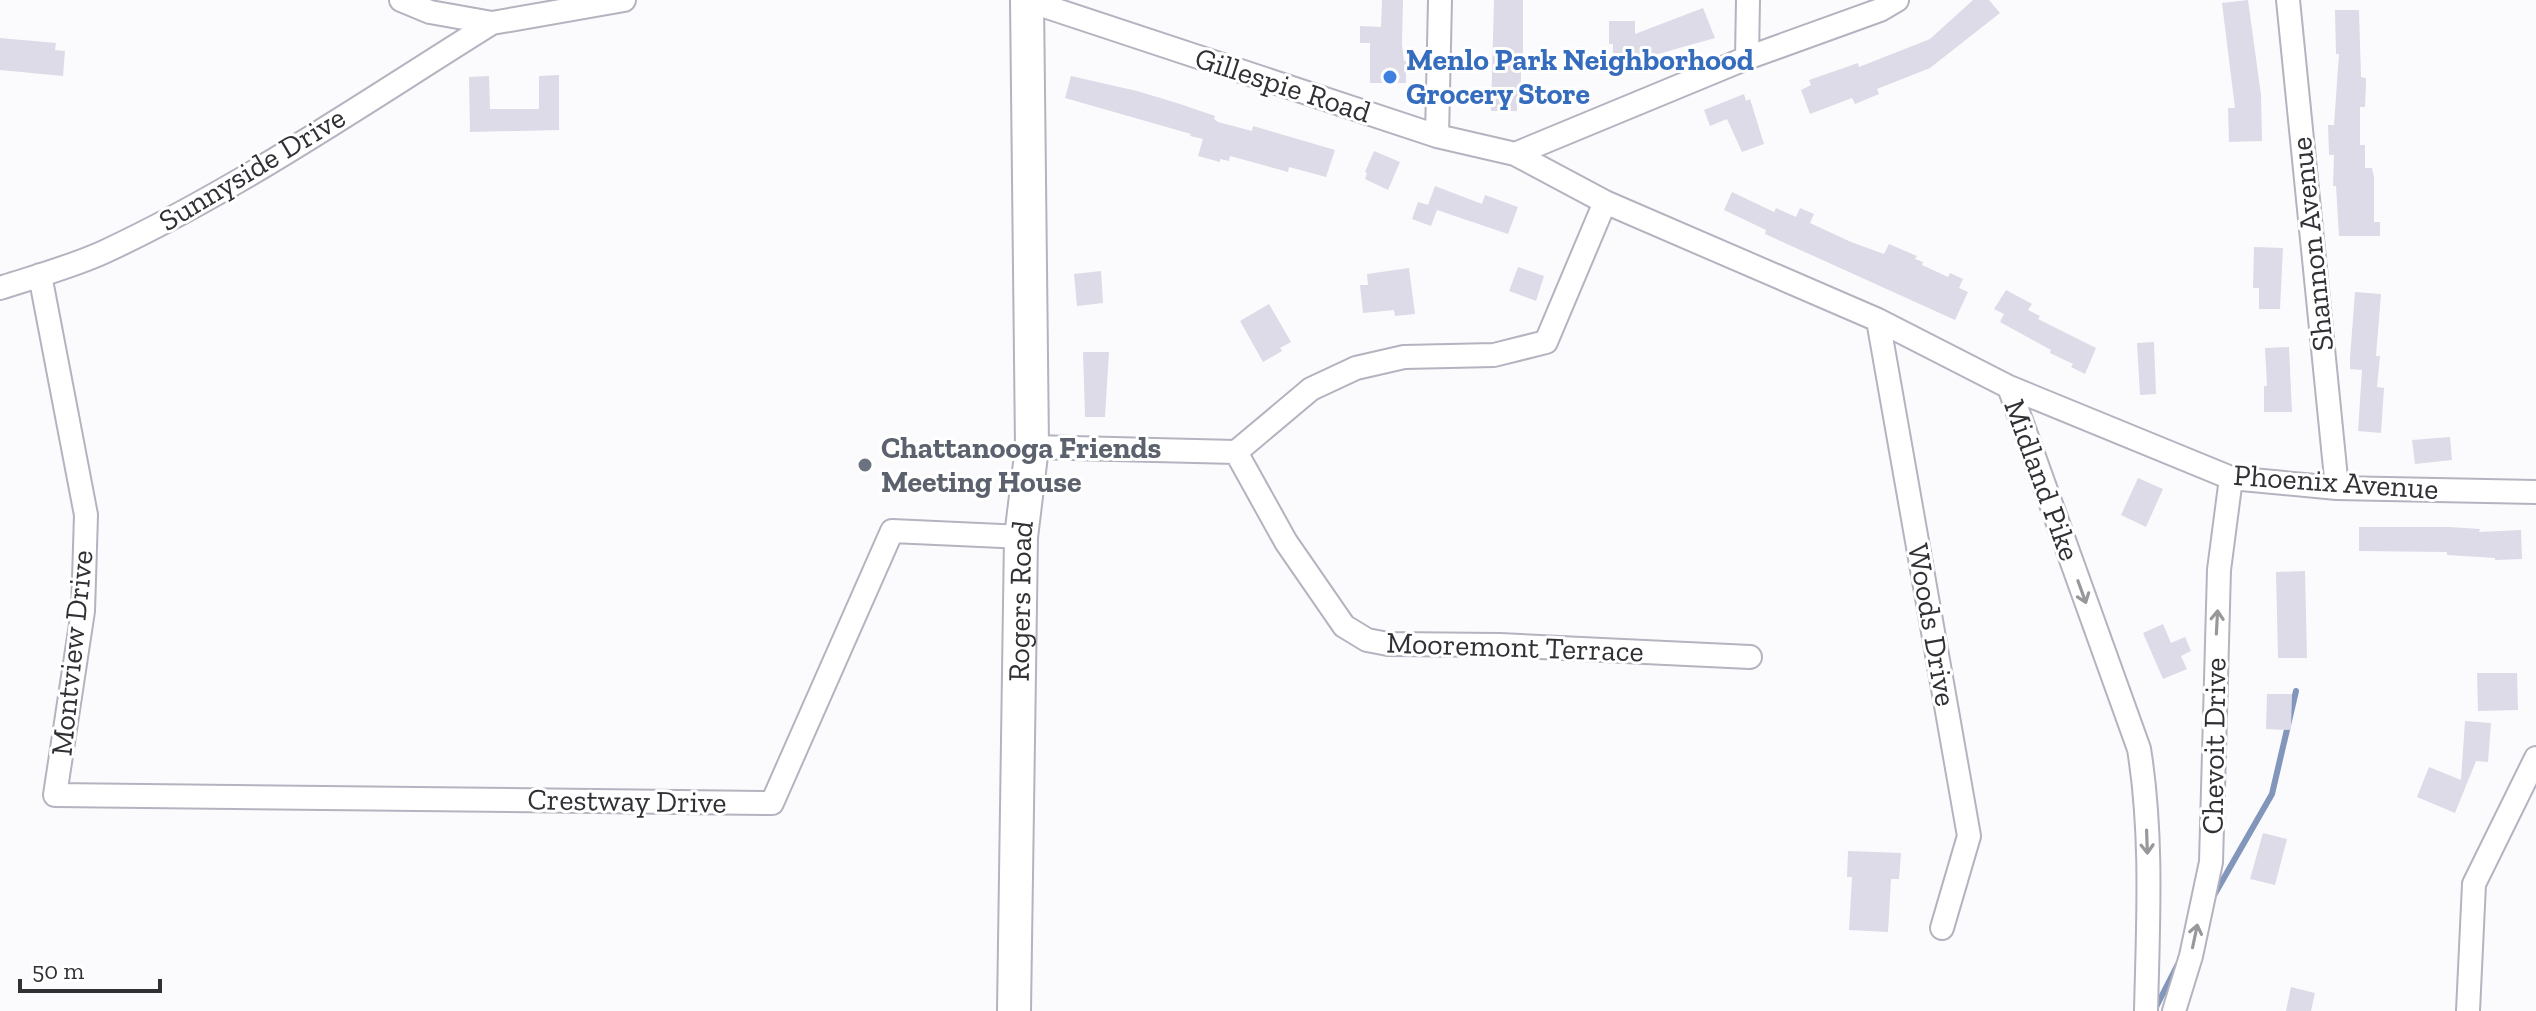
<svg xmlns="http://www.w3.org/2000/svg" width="2536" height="1011" viewBox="0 0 2536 1011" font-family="'Zilla Slab',serif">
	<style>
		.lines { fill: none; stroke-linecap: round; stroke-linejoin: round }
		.stream { stroke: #8295bb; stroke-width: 6 }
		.building { fill: #dcdbe7 }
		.street-casing { stroke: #b4b3bf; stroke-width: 26 }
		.secondary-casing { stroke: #b4b3bf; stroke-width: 36 }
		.street { stroke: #fff; stroke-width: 22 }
		.secondary { stroke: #fff; stroke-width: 32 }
		.oneway { stroke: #98989a }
		.shop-dot { fill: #3f7fe0; stroke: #fff; stroke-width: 3 }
		.worship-dot { fill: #6b7280; stroke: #fff; stroke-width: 3 }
		.labels { text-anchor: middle; stroke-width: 6; stroke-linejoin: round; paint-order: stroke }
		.shop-label { font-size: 30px; font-weight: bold; fill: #366cbe; stroke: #fff; text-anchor: start }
		.street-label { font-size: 30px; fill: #313035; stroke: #fff }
		.worship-label { font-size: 30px; font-weight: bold; fill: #5b616d; stroke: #fff; text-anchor: start }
	</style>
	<rect width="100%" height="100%" fill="#fbfbfe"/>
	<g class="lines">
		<path class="stream" d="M2213,897L2272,794L2296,691
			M2154,1011L2178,964"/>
	</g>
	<path class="building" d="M1382,0H1403L1402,44L1404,61H1406V83H1370V43H1360V26L1381,27Z
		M1494,0H1523V62H1521V101L1517,103V111H1491Z
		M1973,0H1989L2000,13L1930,68L1877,89L1879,94L1855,104L1852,98L1810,114L1801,90L1811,85L1809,80L1858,63L1859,67L1930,39Z
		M2248,0L2261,95L2262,141L2229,142L2228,108H2235L2222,3Z
		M1703,8L1715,38L1658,54H1613V44H1609V21H1635V34Z
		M2335,10H2359L2361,77L2366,78V83L2365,107H2360V145H2365V168H2372L2374,177V222H2380V236H2339L2336,186H2333L2334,155H2329L2328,125H2334L2339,54H2336Z
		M0,38L56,43L55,50L65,51L63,76L0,70Z
		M559,75V130L470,132L469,77L489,76L490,109H539V76Z
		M1071,76L1137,91L1180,104L1215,116L1214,119L1218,122L1252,131L1253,126L1335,150L1326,177L1289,167L1288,172L1230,156L1229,161L1220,159V162L1198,156L1203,139L1190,136L1191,134L1065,98Z
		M1744,94L1746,101L1750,99L1764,144L1742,152L1727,119L1710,126L1704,110Z
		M1374,151L1400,162L1388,190L1365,179L1367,173L1365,172Z
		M1435,186L1482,204L1485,195L1518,207L1508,234L1437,210L1431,226L1412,219L1418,202L1428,205Z
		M1732,192L1774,212L1776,208L1796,217L1800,208L1814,214L1810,223L1851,242L1884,254L1889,244L1917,256L1915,259L1923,262L1922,265L1948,277L1950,273L1963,279L1959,288L1968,292L1955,320L1765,234L1766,230L1724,210Z
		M2254,247L2283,248L2280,309H2259V288H2253Z
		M1518,267L1544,276L1536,301L1509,291Z
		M1409,268L1415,314L1395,316L1394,310L1363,313L1360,285H1368L1367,274Z
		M1101,271L1103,303L1077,306L1074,274Z
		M2006,290L2032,304L2028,310L2040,316L2038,319L2096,348L2085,374L2071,367L2073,364L2050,353L2051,350L2000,322L2004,314L1994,309Z
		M2355,292L2381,294L2376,356H2380L2377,387L2384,388L2381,433L2358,431L2362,370L2350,369V358Z
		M1269,304L1291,342L1280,348L1282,351L1263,362L1240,321Z
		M2154,342L2156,394L2140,395L2137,343Z
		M2289,347L2292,412H2264V386H2267L2265,348Z
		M1083,352H1109L1105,417H1085Z
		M2450,437L2452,460L2415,464L2412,440Z
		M2138,478L2163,489L2146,527L2121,515Z
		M2359,527H2449L2480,529L2479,532L2521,530L2522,559L2495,560V558L2447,555V552L2359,551Z
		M2305,571L2307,658H2278L2276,572Z
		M2163,624L2171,643L2185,637L2191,651L2181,656L2187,669L2163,679L2143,633Z
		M2477,673H2517L2518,710L2478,711Z
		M2267,694H2292L2291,730L2266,729Z
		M2465,721L2491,723L2488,762L2476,761L2455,813L2417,797L2429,767L2461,780Z
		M2263,833L2287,839L2275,885L2250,879Z
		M1848,851L1901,853L1899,879H1891L1888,932L1849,930L1852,877H1847Z
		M2291,987L2315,993L2311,1011H2286Z"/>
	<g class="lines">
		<defs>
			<path id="street" d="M401,0L430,12L492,23L624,0
				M1026,0L1437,136L1515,154L1605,202L1878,320L2009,387L2231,478L2337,488L2536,492
				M2288,0L2337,488
				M1747,58L1748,0
				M1437,136L1440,0
				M1515,154L1747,58L1880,10L1897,0
				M40,275L86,515L83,611L55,795L772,803L892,531L1021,537
				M0,288C34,277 71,267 104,252C239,189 365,102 492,23
				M1878,320L1969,836L1942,928
				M2009,387L2139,749C2153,835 2148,924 2146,1011
				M1032,447L1236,452L1311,389L1356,368L1404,357L1494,355L1546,342L1605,202
				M1236,452L1286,542L1344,626L1367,640L1388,644L1500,645L1750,657
				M2174,1011L2191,956L2211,862L2219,570L2231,478
				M2468,1011L2474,884L2536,758"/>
			<g id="secondary">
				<path id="s1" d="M1014,1011L1021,537L1032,447L1027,0"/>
			</g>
		</defs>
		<use href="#street" class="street-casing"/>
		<use href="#secondary" class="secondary-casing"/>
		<use href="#street" class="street"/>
		<use href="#secondary" class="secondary"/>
	</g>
	<defs><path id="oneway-shaft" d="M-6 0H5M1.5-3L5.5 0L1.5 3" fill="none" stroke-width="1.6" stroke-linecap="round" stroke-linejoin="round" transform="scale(2)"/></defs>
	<g class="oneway">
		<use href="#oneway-shaft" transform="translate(2082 592) rotate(70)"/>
		<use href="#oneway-shaft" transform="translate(2217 622) rotate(-87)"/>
		<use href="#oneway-shaft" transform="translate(2147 842) rotate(88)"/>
		<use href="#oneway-shaft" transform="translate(2195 936) rotate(-78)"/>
	</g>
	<circle class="shop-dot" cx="1390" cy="77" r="8"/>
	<circle class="worship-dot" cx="865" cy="465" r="8"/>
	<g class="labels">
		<g class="shop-label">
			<text x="1406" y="70">Menlo Park Neighborhood<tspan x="1406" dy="34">Grocery Store</tspan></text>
		</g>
		<g class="street-label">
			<text transform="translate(1283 85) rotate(18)" y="10">Gillespie Road</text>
			<text transform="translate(252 169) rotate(-31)" y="10">Sunnyside Drive</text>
			<text transform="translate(2312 244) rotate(-96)" y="10">Shannon Avenue</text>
			<text transform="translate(2042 480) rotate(70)" y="10">Midland Pike</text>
			<text transform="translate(2336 482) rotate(4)" y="10">Phoenix Avenue</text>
			<text dy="10" stroke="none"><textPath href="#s1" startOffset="410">Rogers Road</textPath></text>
			<text transform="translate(1932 625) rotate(80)" y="10">Woods Drive</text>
			<text transform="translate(1515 647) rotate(2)" y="10">Mooremont Terrace</text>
			<text transform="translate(72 653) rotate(-84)" y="10">Montview Drive</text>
			<text transform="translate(2214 746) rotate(-89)" y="10">Chevoit Drive</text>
			<text transform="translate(627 801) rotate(1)" y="10">Crestway Drive</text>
		</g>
		<g class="worship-label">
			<text x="881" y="458">Chattanooga Friends<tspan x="881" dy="34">Meeting House</tspan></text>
		</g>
	</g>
	<path d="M20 979v12h140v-12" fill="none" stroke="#313035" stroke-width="4"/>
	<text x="32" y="979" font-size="24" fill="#313035" stroke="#ffffff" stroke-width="6" paint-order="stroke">50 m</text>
</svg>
